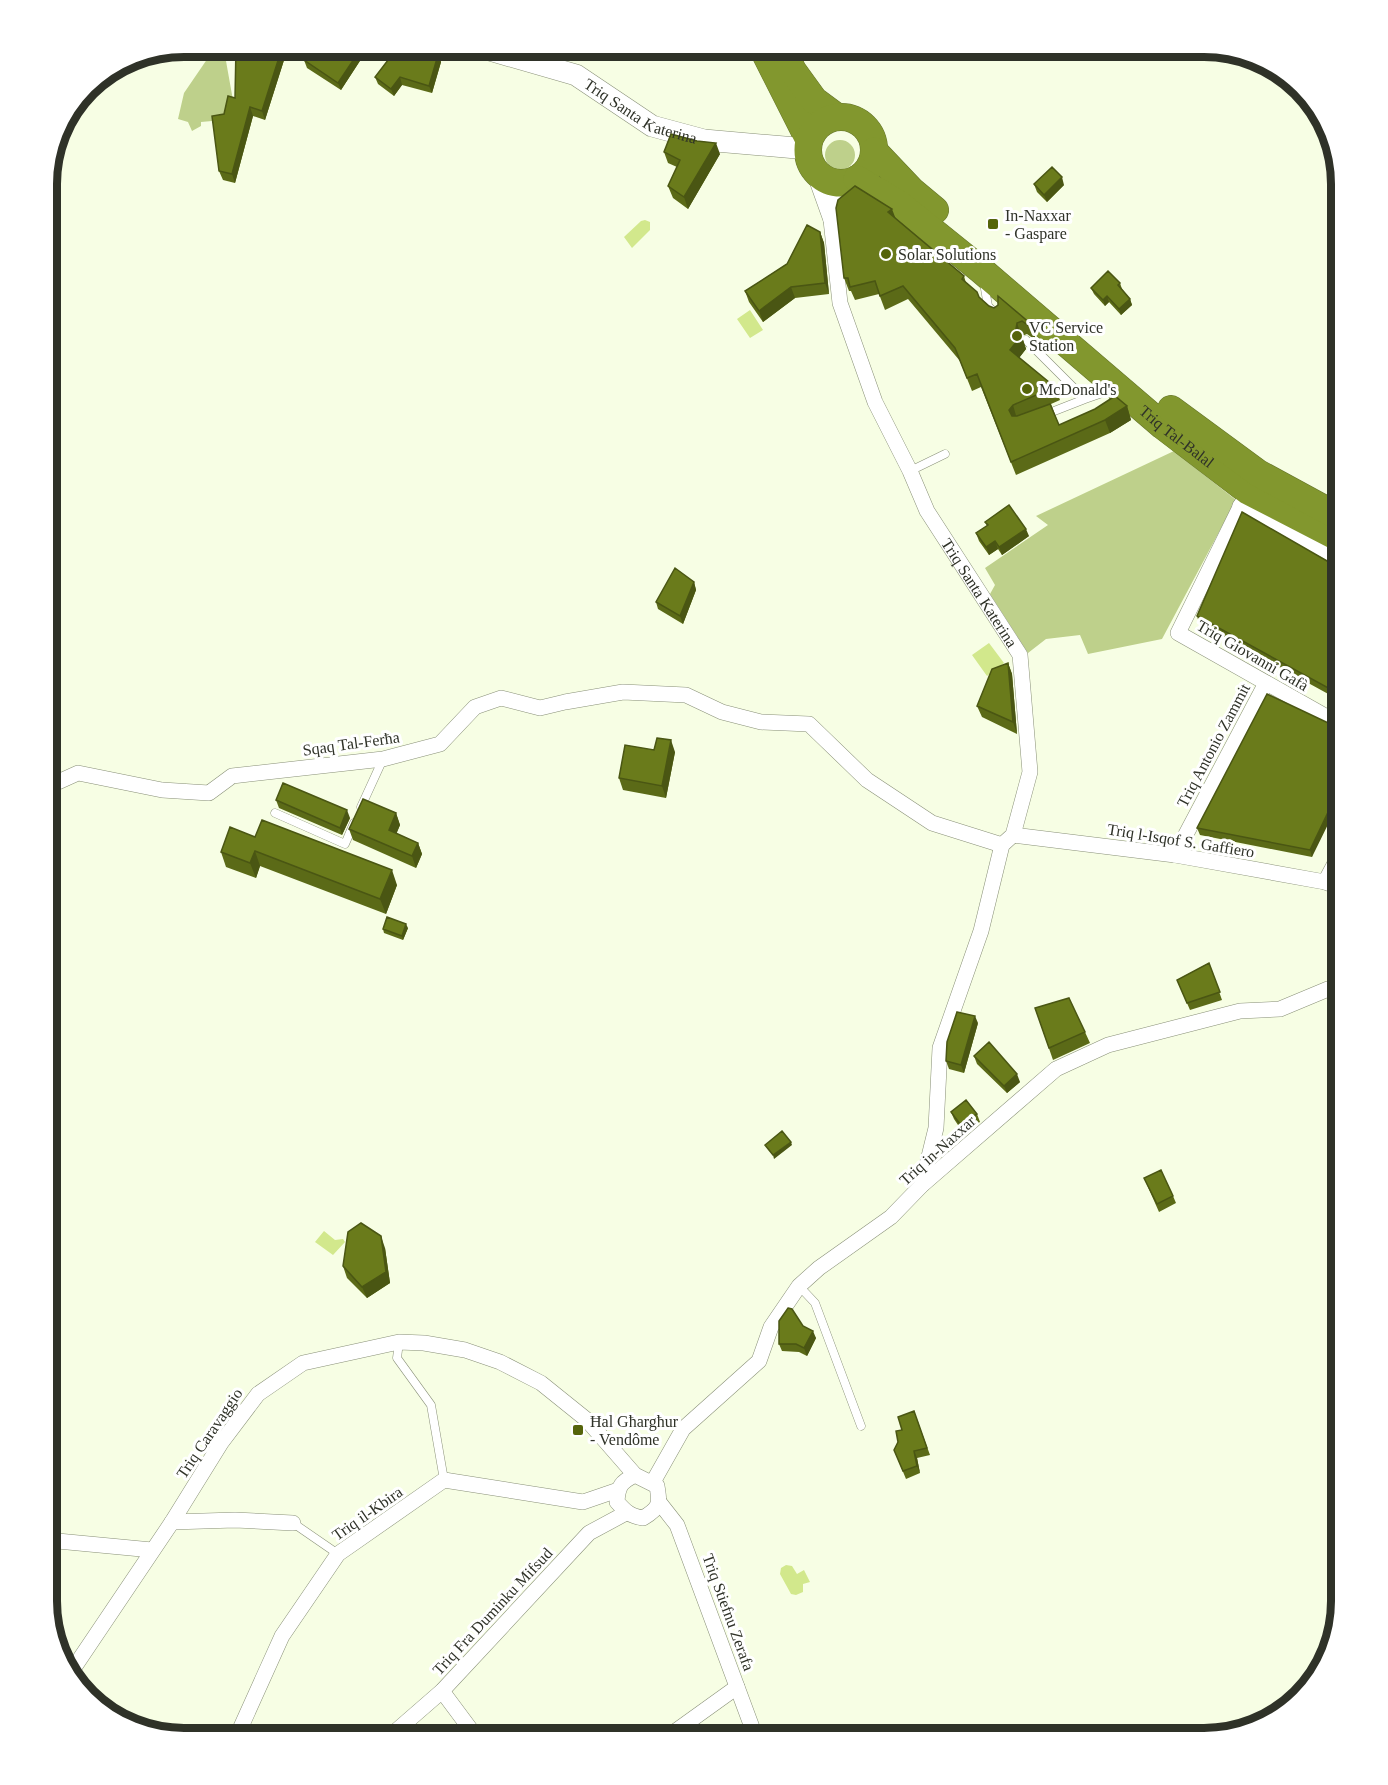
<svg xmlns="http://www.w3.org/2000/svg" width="1388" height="1785" viewBox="0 0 1388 1785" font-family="'Times New Roman',serif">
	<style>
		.green { fill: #bed08b }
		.water { fill: #d2e88c }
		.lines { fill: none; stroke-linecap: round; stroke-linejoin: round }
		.lane-casing { stroke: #899078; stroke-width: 9 }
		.street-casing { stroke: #899078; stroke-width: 16 }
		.secondary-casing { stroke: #899078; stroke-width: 22 }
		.highway-casing { stroke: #65742c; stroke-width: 28 }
		.lane { stroke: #fff; stroke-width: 8 }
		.street { stroke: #fff; stroke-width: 15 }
		.secondary { stroke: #fff; stroke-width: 21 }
		.highway { stroke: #82972e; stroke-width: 27 }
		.wall { fill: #5b6a17 }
		.shaded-wall { fill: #4a5613 }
		.building { fill: #6a7b1b; stroke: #4a5613; stroke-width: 1.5 }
		.poi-dot { fill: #55640a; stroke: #fff; stroke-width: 2 }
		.labels { text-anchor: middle; stroke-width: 6; stroke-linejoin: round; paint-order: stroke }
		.street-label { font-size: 16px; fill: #2f3228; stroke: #fff }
		.poi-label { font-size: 16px; fill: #2f3228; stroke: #fff; text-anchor: start }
		.rim { fill: none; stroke: #2f3228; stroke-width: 8 }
	</style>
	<rect width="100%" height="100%" fill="#f7fee4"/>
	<path class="green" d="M212,52L226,61L234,106L223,120L201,122V126L192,131L188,122L178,119L184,93Z
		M825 155a15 15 0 1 1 30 0a15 15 0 1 1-30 0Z
		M1174,451L1236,500L1162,639L1088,654L1080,635L1046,639L1028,653L990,594L995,585L985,568L1048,525L1036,516Z"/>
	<path class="water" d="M645,220L650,222V230L632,248L624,237L641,221Z
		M750,310L763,330L750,338L737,319Z
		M989,643L1004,663L987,676L972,655Z
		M324,1231L335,1240L343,1239L345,1242L333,1255L315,1242Z
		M786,1565L792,1566L797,1574L804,1570L810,1582L803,1584V1592L796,1595L791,1594L780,1574L781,1568Z"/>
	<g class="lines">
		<defs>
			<path id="lane" d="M984,283L988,306L993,311
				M1026,340L1085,399L1111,390
				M1044,415L1085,399
				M910,471L945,454
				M361,807L383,759
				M275,813L345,844L354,823
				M799,1286L815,1303L861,1426
				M399,1342L397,1358L431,1405L444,1480
				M293,1523L338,1554"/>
			<g id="street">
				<path id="s1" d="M811,164L831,220L840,303L875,402L910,471L927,511L1020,655L1030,772L1013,835L1002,845L981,931L940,1048L936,1128L922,1185"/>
				<path d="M831,220L841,183"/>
				<path d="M1248,491L1178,633L1341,725"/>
				<path d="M1240,506L1341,559"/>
				<path d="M47,787L78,773L162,790L209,793L232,776L383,759L440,744L475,707L501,698L540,708L565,702L623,692L686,695L722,712L761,722L809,724L867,780L932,823L1002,845"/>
				<path d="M1013,835L1175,855L1325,882L1341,888"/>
				<path d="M1175,855L1266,683"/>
				<path d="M1325,882L1341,852"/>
				<path d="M653,1482L683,1429L759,1361L771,1327L799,1286L819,1268L891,1217L922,1185L1056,1069L1108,1045L1240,1011L1280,1009L1328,989L1341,987"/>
				<path d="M659,1502L677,1525L756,1738"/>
				<path d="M172,1522L235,1520L293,1523"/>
				<path d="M47,1540L152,1550"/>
				<path d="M69,1675L172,1522L221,1443L258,1394L303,1363L399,1342L424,1343L465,1350L500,1362L541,1383L587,1420L635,1475L657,1486C660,1504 660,1508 643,1518C630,1516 626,1512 617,1502C618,1486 621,1482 635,1475"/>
				<path d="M442,1691L477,1738"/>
				<path d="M236,1738L282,1636L338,1554L444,1480L583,1502L618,1490"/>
				<path d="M388,1738L442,1691L589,1533L626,1513"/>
				<path d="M666,1738L737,1687"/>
			</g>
			<g id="secondary">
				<path id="s2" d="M479,47L576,75L652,126L704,140L808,149"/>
			</g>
			<g id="highway">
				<path d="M762,47L809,140"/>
				<path d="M783,51L793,71L814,100L837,117"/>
				<circle cx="841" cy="150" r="33"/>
				<path d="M874,151L911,190L935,210"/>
				<path id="s3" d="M857,179L899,204L981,270L1163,426L1248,491L1341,539"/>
				<path d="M1171,409L1258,473L1341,518"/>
			</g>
		</defs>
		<use href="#lane" class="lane-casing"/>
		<use href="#street" class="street-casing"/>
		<use href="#secondary" class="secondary-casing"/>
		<use href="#highway" class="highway-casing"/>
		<use href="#lane" class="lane"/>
		<use href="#street" class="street"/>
		<use href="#secondary" class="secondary"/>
		<use href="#highway" class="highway"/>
	</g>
	<path class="wall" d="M313,47H369L341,90L307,68L304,60Z
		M438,55L441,62L432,93L402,85L394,96L378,84L375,77Z
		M285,57L265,120L253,116L235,183L223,180L219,171L224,114L235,98Z
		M664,152L720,154L688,209L673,198L668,186L677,167L668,163Z
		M1034,184L1064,185L1047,202L1037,192Z
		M895,219L964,276L966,283L979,297L989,306L1031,324L1035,337L1034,339L1027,334L1022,336L1026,349L1019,358L1055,387L1060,400L1051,404L1059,425L1127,406L1131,420L1110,433L1016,475L981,387L972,391L960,361L908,299L885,310L879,294L855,300L851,291H849L844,278Z
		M820,232L824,243L829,294L795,298L763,322L749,302L745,291L787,264Z
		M1120,283L1122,289L1130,299L1132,305L1121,315L1109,302L1105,306L1094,294L1091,288Z
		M985,522L1029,536L1002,555L998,549L989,555L979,541L976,533L987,526Z
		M1341,569V701L1199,623L1197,616Z
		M694,582L696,590L683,624L658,609L656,602Z
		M1008,663L1012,674L1017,734L982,717L977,706Z
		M1341,729L1312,857L1200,835L1197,828Z
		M654,750L675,752L666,798L623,790L619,778Z
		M47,757L51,775L47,777Z
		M276,800L350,818L342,835L279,808Z
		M396,813L400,825L396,834L418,843L422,854L416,868L353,840L349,829Z
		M255,837L397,885L386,914L260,866L256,878L226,867L221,852Z
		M408,928L403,940L384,933L383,929Z
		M1209,963L1222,1000L1190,1010L1177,980Z
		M1035,1008L1085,1032L1090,1043L1053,1060Z
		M978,1023L964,1073L949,1069L946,1061Z
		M974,1056L1020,1082L1007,1093L977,1064Z
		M951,1112L977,1114L980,1122L962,1131L954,1119Z
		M1144,1178L1173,1196L1176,1203L1159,1212Z
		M385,1248L390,1283L367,1298L347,1278L343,1266Z
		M803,1326L816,1338L807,1356L799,1352L782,1351L779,1344Z
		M914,1411L930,1455L917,1458L920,1473L906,1479L894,1450L898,1442L902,1430Z"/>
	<path class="shaded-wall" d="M362,47H369L341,90L338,83Z
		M282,48L285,57L265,120L262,111Z
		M438,55L441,62L432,93L429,86Z
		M400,77L402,85L394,96L391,89Z
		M250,107L253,116L235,183L232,174Z
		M716,143L720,154L688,209L684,197Z
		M1062,177L1064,185L1047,202L1044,195Z
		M892,209L897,222L888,212Z
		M820,232L824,243L829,294L825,283Z
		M791,287L795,298L763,322L759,311Z
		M1107,296L1109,302L1105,306L1103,300Z
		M1130,299L1132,305L1121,315L1119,309Z
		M1017,323L1026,349L1015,363L1010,350Z
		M1031,324L1035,337L1034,339L1029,326Z
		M1013,405L1017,419L1014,424L1009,410Z
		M1127,406L1131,420L1110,433L1105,420Z
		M1026,529L1029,536L1002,555L999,547Z
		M995,541L998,549L989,555L986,547Z
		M694,582L696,590L683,624L680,616Z
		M1008,663L1012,674L1017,734L1013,722Z
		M671,740L675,752L666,798L662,786Z
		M1341,785V798L1312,857L1310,850Z
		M347,810L350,818L342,835L340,828Z
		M396,813L400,825L393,842L389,830Z
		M418,843L422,854L416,868L412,856Z
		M255,851L260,866L256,878L250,863Z
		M392,870L397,885L386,914L380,899Z
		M406,924L408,928L403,940L402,936Z
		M975,1016L978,1023L964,1073L961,1065Z
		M1017,1074L1020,1082L1007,1093L1004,1086Z
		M791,1142L792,1145L774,1159L773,1155Z
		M381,1236L385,1248L390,1283L367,1298L362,1287Z
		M813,1331L816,1338L807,1356L804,1348Z
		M914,1451L917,1458L920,1473L917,1466Z"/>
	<path class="building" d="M236,47H278L282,48L262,111L250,107L232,174L219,171L212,116L224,114L228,96L235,98Z
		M313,47H362L338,83L304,60Z
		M398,47H408L438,55L429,86L400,77L391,89L375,77Z
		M671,134L697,141L716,143L684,197L668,186L680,160L664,152Z
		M1052,167L1062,177L1044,195L1034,184Z
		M855,186L892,209L888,212L964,276L962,279L977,292L979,297L989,306L994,308L998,305V296L1031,324L1029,326L1022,321L1017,323L1016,329L1021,336L1010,350L1055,387L1013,405L1009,410L1012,416H1017L1050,404L1059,425L1095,409L1115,396L1127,406L1105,420L1011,462L977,374L967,378L955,348L903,286L880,296L875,281L850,287L848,278H844L836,208L838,200Z
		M807,225L820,232L825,283L791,287L759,311L745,291L787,264Z
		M1108,271L1120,283L1118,285L1130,299L1119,309L1107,296L1103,300L1091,288Z
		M1009,505L1026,529L999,547L995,541L986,547L976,533L988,525L985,522Z
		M1242,512L1341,569V695L1197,616Z
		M675,568L694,582L680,616L656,602Z
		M1008,663L1013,722L977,706L992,669Z
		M1267,694L1341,729V785L1310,850L1197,828Z
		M657,738L671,740L662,786L619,778L625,745L654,750Z
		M283,783L347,810L340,828L276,800Z
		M363,799L396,813L389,830L418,843L412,856L349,829Z
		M262,820L392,870L380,899L255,851L250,863L221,852L230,827L255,837Z
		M387,917L406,924L402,936L383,929Z
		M1209,963L1220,992L1187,1003L1177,980Z
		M1069,998L1085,1032L1049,1048L1035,1008Z
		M957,1012L975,1016L961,1065L946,1061L947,1042Z
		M989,1042L1017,1074L1004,1086L974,1056Z
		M966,1100L977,1114L960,1124L951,1112Z
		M782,1131L791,1142L773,1155L765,1145Z
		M1161,1170L1173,1196L1157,1204L1144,1178Z
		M361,1223L381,1236L386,1272L362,1287L343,1266L348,1232Z
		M788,1308L792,1309L803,1326L813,1331L804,1348L796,1344H779V1321Z
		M914,1411L927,1448L914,1451L917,1466L903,1471L894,1450L898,1442L896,1431L902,1430L898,1417Z"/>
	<g class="poi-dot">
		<rect x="987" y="218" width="12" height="12" rx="3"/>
		<circle cx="886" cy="254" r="6"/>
		<circle cx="1017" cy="336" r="6"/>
		<circle cx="1027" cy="389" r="6"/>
		<rect x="572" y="1424" width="12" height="12" rx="3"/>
	</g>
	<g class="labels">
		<g class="street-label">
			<text dy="6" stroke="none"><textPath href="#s2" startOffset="176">Triq Santa Katerina</textPath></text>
			<text dy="6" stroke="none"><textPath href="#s3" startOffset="411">Triq Tal-Balal</textPath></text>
			<text dy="6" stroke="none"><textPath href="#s1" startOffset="466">Triq Santa Katerina</textPath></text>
			<text transform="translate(1253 655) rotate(30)" y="6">Triq Giovanni Gafà</text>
			<text transform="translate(351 743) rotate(-8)" y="6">Sqaq Tal-Ferħa</text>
			<text transform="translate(1213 745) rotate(-62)" y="6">Triq Antonio Zammit</text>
			<text transform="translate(1181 840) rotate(9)" y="6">Triq l-Isqof S. Gaffiero</text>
			<text transform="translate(937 1150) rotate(-42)" y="6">Triq in-Naxxar</text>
			<text transform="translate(209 1433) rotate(-56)" y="6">Triq Caravaggio</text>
			<text transform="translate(367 1513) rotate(-35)" y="6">Triq il-Kbira</text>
			<text transform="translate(492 1611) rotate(-47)" y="6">Triq Fra Duminku Mifsud</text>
			<text transform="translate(729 1612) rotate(70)" y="6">Triq Stiefnu Zerafa</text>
		</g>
		<g class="poi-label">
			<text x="1005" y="221">In-Naxxar<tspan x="1005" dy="18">- Gaspare</tspan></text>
			<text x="898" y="260">Solar Solutions</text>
			<text x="1029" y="333">VC Service<tspan x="1029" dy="18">Station</tspan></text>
			<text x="1039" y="395">McDonald's</text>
			<text x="590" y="1427">Ħal Għargħur<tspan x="590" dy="18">- Vendôme</tspan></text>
		</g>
	</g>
	<path d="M0 0H1388V1785H0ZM184 57H1204A127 127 0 0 1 1331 184V1601A127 127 0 0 1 1204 1728H184A127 127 0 0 1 57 1601V184A127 127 0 0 1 184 57Z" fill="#fff" fill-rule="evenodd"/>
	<path class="rim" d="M184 57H1204A127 127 0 0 1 1331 184V1601A127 127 0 0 1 1204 1728H184A127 127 0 0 1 57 1601V184A127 127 0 0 1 184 57Z"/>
</svg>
